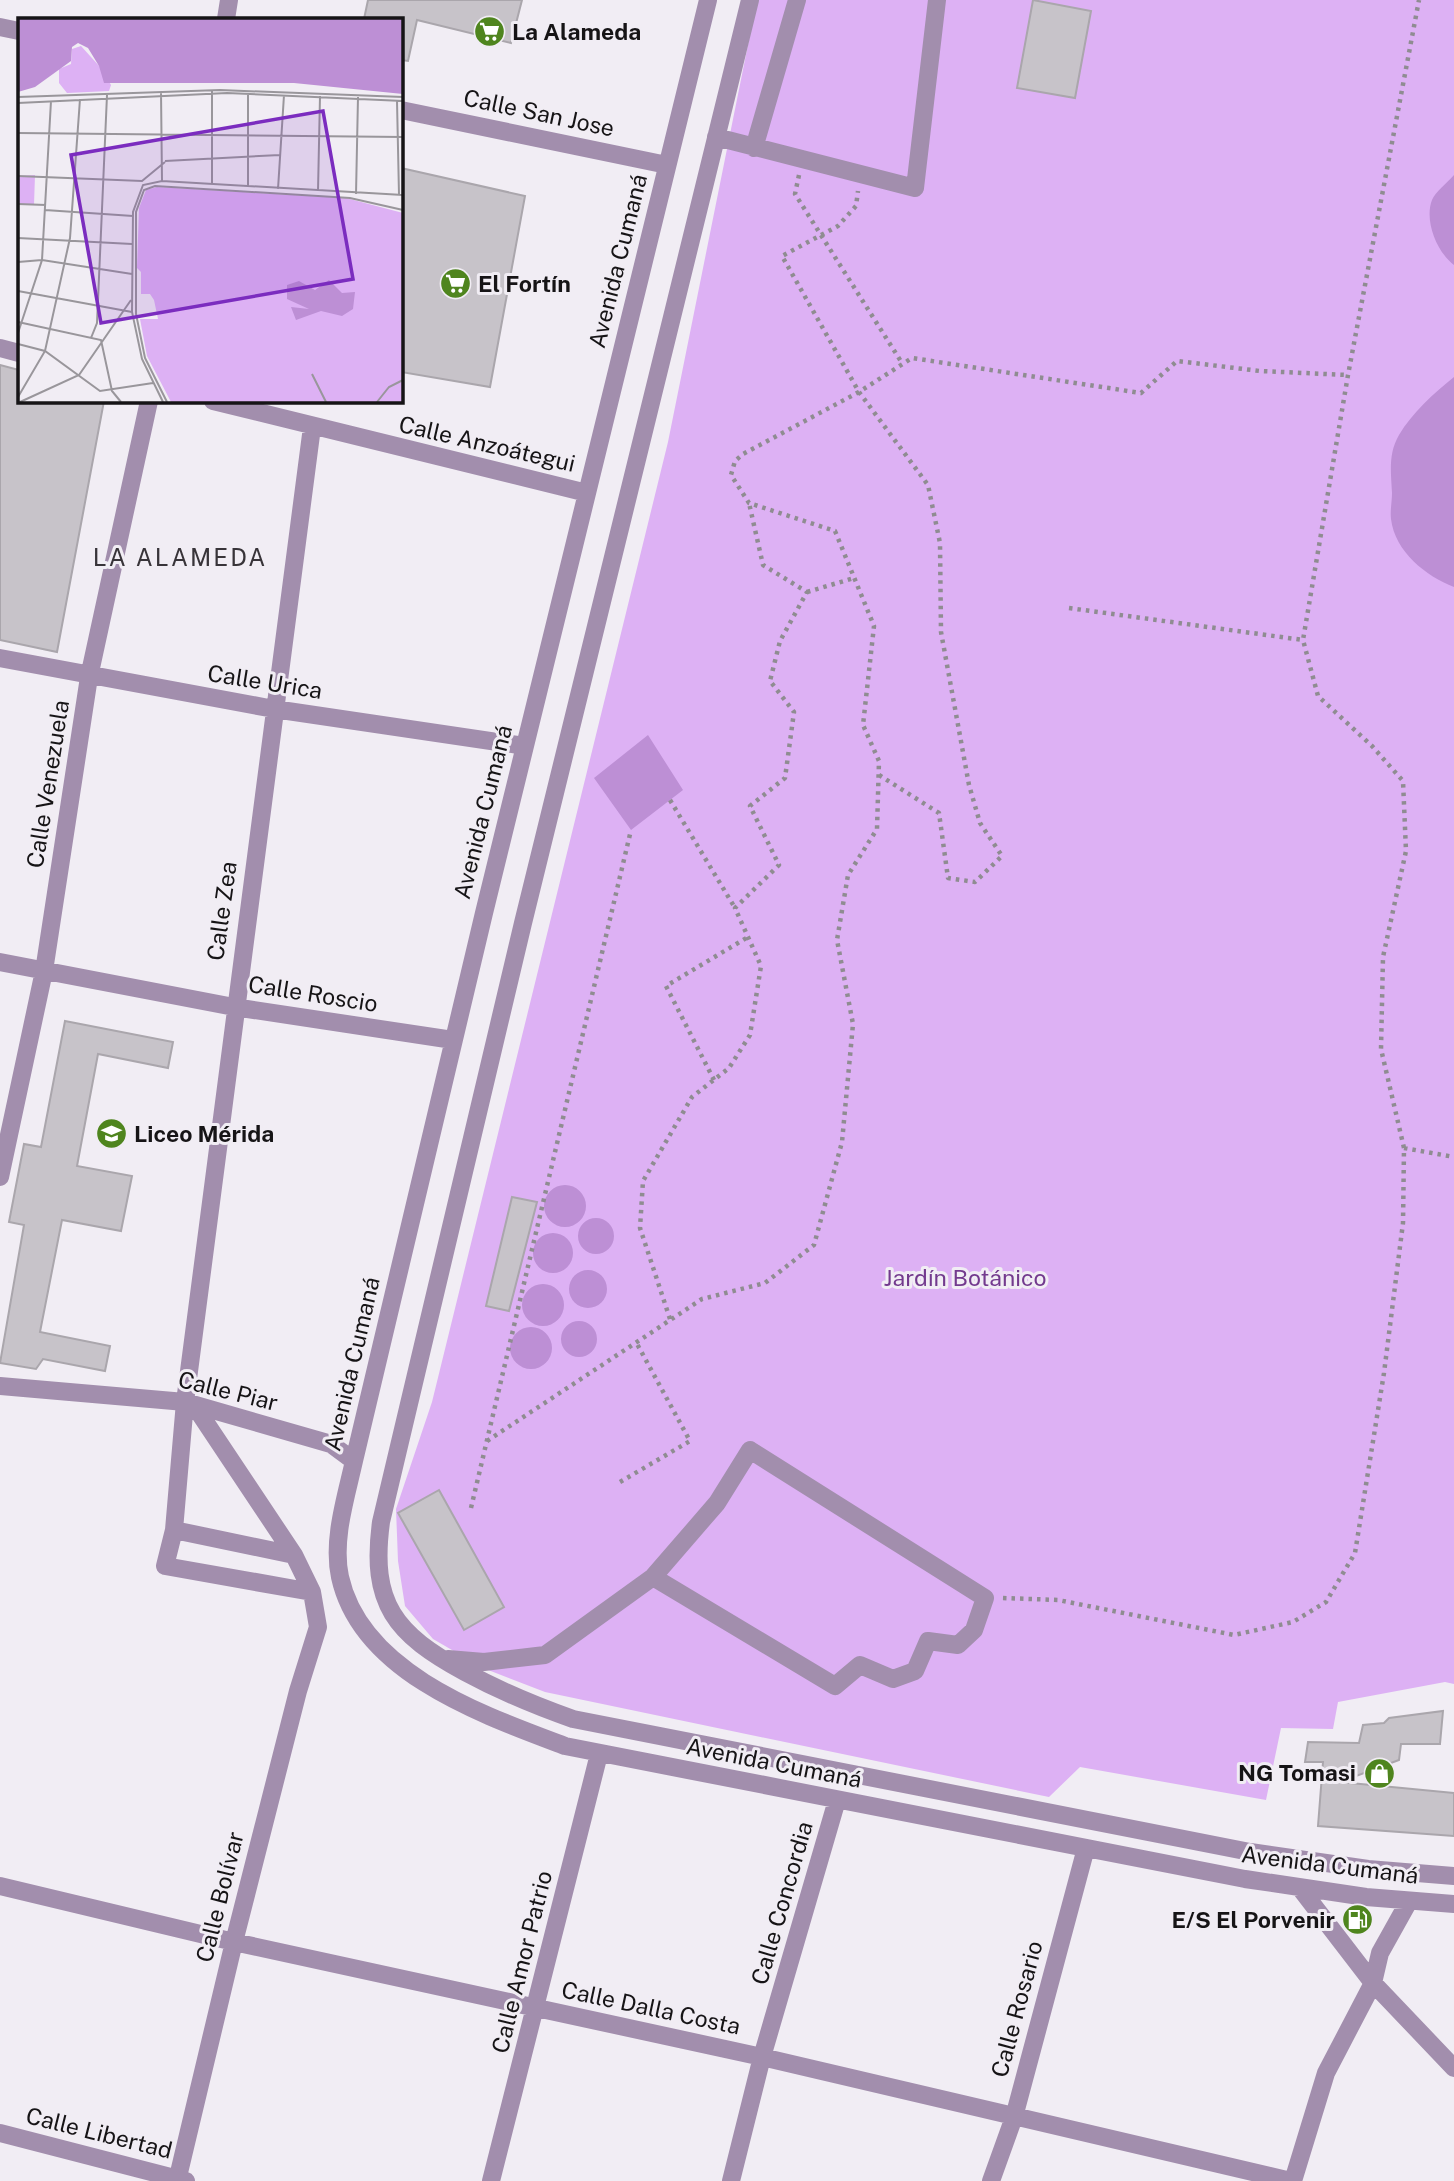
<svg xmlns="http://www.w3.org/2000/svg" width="1454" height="2181" viewBox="0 0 1454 2181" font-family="'Public Sans',sans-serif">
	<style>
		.green { fill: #ddb1f4 }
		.water { fill: #bd8fd5 }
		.building { fill: #c7c3c9; stroke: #aaa6ac; stroke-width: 2 }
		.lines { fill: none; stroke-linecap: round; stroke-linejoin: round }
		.path { stroke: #8f8c91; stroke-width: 4.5; stroke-dasharray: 3.5 5; stroke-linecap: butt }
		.minor { stroke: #a28ead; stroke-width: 18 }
		.labels { text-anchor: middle; stroke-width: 6; stroke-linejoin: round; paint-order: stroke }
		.poi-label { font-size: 23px; font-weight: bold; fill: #161416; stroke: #f1edf4; text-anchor: start }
		.street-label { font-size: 23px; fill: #161416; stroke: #f1edf4 }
		.park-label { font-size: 23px; fill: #733a8e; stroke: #f1edf4 }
		.neighbourhood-label { font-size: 24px; letter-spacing: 2px; fill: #383439; stroke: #f1edf4 }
		.inset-road { fill: none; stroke: #99969b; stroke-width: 2 }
		.view { fill: #7b2cbf; fill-opacity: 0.15; stroke: #7b2cbf; stroke-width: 3.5 }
		.inset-edge { fill: none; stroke: #161416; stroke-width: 3.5 }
	</style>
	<rect width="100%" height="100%" fill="#f1edf4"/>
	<path class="green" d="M757,0H1454V1684L1445,1682L1338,1702L1333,1729L1281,1728L1266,1800L1080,1767L1049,1797L545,1692L483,1668L433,1639L405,1606L398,1561L396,1509L432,1402L668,442Z"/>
	<path class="water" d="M1454,175V265C1437,252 1424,221 1432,200C1435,192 1448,182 1454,175Z
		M1454,377V587C1426,576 1395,552 1391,519C1390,511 1392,501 1392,493C1391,472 1388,454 1399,435C1412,413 1434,393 1454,377Z
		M648,735L683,790L631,830L594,778Z
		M544 1206a21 21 0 1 1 42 0a21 21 0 1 1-42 0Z
		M578 1236a18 18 0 1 1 36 0a18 18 0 1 1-36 0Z
		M533 1253a20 20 0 1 1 40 0a20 20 0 1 1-40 0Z
		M569 1289a19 19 0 1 1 38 0a19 19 0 1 1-38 0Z
		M522 1305a21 21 0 1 1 42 0a21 21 0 1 1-42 0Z
		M561 1339a18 18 0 1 1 36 0a18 18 0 1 1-36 0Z
		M510 1348a21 21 0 1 1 42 0a21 21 0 1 1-42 0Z"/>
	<path class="building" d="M368,0H522L511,43L417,20L408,61L401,60V19H364Z
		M1033,0L1091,11L1075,98L1017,88Z
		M401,168L525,196L490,387L401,372Z
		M0,365L19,370V401H104L57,652L0,640Z
		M65,1021L173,1042L168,1068L98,1054L77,1166L132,1176L121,1231L62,1220L40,1332L110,1346L105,1371L43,1359L36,1369L0,1363L24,1225L9,1222L24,1144L41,1147Z
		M512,1197L537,1202L509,1311L486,1306Z
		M439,1490L504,1607L464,1630L398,1513Z
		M1443,1711L1440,1744H1401L1399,1760L1340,1782L1454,1793V1836L1318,1826L1323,1762H1305L1308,1742L1359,1743L1363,1725L1384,1723L1389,1718Z"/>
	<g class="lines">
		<path class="path" d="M799,175L795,194L902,363
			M807,592L854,578
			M1069,608L1303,640
			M879,775L939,813L948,878L975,882L1002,856L980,823L969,785L941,632L940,543L928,485L859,392L912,358L1141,393L1177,361L1260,371L1348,375
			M670,800L735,908
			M714,1080L666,986L748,937
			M1404,1148L1454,1157
			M670,1319L640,1228L643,1181L692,1097L729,1068L750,1035L761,966L735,908L779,865L750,806L785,778L794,712L770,681L780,641L807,592L763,565L749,503
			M487,1441L702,1299L765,1283L814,1245L842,1142L853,1024L837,940L848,875L877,829L879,761L863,725L874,626L835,531L749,503L731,475L735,461L743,454L859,392L782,256L838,226L856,206L858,191
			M620,1482L690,1441L636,1342
			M471,1508L631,830
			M1003,1598L1058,1600L1234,1635L1293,1622L1326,1602L1355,1553L1384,1373L1403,1223L1404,1148L1381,1049L1383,957L1406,851L1403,781L1372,746L1318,696L1303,640L1348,375L1419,0"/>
		<path class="minor" d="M708,0L484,913L354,1461C346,1497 332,1540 340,1577C361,1673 483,1715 565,1746L1245,1879L1366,1897L1454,1904
			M750,0L523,923L381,1522C370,1604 395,1634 465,1672C500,1691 536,1706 573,1719L1250,1852L1368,1869L1454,1876
			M226,19L229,0
			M0,27L19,31
			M401,110L667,165
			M716,137L915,188L937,0
			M754,148L797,0
			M0,348L19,353
			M213,401L587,493
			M312,427L185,1402L174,1530L165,1566L312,1592
			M0,658L274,709L525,746
			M0,962L234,1007L453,1040
			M0,1177L44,971L89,677L149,401
			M0,1386L185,1402L331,1444L354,1461
			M174,1530L294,1555
			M448,1659L484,1662L545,1655L653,1577L717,1503L750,1450L985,1598L974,1630L958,1645L928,1641L915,1671L893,1679L860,1665L835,1686L653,1577
			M0,1886L234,1942L762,2057L1291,2181
			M1300,1888L1373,1983L1454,2068
			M0,2133L186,2181
			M177,2181L234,1942L298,1691L318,1627L312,1592L294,1555L194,1405
			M491,2181L599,1754
			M731,2181L762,2057L837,1800
			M991,2181L1014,2117L1086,1848
			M1293,2181L1326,2073L1373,1983L1380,1953L1409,1901"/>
	</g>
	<defs>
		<symbol id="supermarket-disc" viewBox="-11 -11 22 22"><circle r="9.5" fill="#4f851e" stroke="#f1edf4"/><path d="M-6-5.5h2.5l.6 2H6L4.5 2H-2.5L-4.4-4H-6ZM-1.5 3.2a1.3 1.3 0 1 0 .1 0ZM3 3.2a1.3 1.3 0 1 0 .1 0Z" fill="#fff"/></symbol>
		<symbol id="school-disc" viewBox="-11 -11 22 22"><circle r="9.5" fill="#4f851e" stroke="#f1edf4"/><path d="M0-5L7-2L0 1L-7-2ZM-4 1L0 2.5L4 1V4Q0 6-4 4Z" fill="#fff"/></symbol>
		<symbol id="shop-disc" viewBox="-11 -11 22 22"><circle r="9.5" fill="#4f851e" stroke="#f1edf4"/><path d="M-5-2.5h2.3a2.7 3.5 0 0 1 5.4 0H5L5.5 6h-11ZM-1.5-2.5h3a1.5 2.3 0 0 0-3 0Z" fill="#fff"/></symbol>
		<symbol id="fuel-disc" viewBox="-11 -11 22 22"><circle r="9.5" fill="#4f851e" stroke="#f1edf4"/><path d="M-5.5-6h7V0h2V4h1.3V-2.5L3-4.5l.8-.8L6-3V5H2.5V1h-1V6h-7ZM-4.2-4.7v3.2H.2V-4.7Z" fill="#fff"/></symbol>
	</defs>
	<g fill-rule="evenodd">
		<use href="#supermarket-disc" x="472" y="14" width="35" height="35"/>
		<use href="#supermarket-disc" x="438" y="266" width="35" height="35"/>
		<use href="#school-disc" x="94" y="1116" width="35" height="35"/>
		<use href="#shop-disc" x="1362" y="1756" width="35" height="35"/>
		<use href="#fuel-disc" x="1340" y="1902" width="35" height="35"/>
	</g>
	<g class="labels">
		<g class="poi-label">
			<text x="512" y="40">La Alameda</text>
			<text x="478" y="292">El Fortín</text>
			<text x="134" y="1142">Liceo Mérida</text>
			<text x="1356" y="1781" text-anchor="end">NG Tomasi</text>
			<text x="1335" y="1928" text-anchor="end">E/S El Porvenir</text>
		</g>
		<g class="street-label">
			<text transform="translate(539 113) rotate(12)" y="8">Calle San Jose</text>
			<text transform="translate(618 261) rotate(-76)" y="8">Avenida Cumaná</text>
			<text transform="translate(487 444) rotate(13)" y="8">Calle Anzoátegui</text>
			<text transform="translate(265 682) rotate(9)" y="8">Calle Urica</text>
			<text transform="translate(48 784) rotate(-81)" y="8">Calle Venezuela</text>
			<text transform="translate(483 812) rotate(-76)" y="8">Avenida Cumaná</text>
			<text transform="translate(222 911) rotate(-82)" y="8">Calle Zea</text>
			<text transform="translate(313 994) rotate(9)" y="8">Calle Roscio</text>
			<text transform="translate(352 1364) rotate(-77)" y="8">Avenida Cumaná</text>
			<text transform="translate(228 1391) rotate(14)" y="8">Calle Piar</text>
			<text transform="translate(774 1763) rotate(11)" y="8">Avenida Cumaná</text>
			<text transform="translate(1330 1865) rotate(7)" y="8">Avenida Cumaná</text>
			<text transform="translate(220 1897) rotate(-76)" y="8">Calle Bolívar</text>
			<text transform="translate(782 1903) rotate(-74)" y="8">Calle Concordia</text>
			<text transform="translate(522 1962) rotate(-76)" y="8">Calle Amor Patrio</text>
			<text transform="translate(651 2008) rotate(12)" y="8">Calle Dalla Costa</text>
			<text transform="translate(1017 2009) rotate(-75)" y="8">Calle Rosario</text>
			<text transform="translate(99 2133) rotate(14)" y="8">Calle Libertad</text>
		</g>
		<g class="park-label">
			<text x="965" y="1286">Jardín Botánico</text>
		</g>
		<g class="neighbourhood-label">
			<text x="180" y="566">LA ALAMEDA</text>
		</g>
	</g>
	<g transform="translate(18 18)">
		<rect width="385" height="385" fill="#f1edf4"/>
		<path d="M63,28L83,50L93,67L91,73L49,75L41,65V51L53,46L54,31ZM17,157L16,187L0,186V158ZM139,169L328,180L385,195V384H153L129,338L122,301H140L136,282L132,276H123V254L119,250L121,190L128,172Z" fill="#ddb1f4"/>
		<path d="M0,1H385V76L276,65H86L81,48L70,30L60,25L54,29L53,43L17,69L0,74ZM311,262L324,275L337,274L335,291L324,298L303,293L278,302L273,289L291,291L269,281V267L281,263L297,272Z" fill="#bd8fd5"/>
		<path class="inset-road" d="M194,73V166M143,74L144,163M0,79L202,72L385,79M379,83L381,177M0,85L209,75L385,83M0,115L385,119M147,143L262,137M0,158L124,163L147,144M230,169V75M260,171L266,77M300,173L302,78M338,176L340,79M0,186L28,187M27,192L115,198M0,220L114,226M0,244L24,242L114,256M0,273L114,294M0,304L83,322L94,373L103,384M0,315L24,242L33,83M73,320L79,305L89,77M0,326L27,333L82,373L135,365M294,356L308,384M0,379L27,333L52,220L62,81M2,384L61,357L113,282M145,384L124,341L114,294L115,194L125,167L144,163L385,177M149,384L127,340L118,296V194L126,172L137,168L332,180L385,192M359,384L371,369L385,362"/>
		<path class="view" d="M305,93L335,261L83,305L53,137Z"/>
		<rect width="385" height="385" class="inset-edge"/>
	</g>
</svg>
